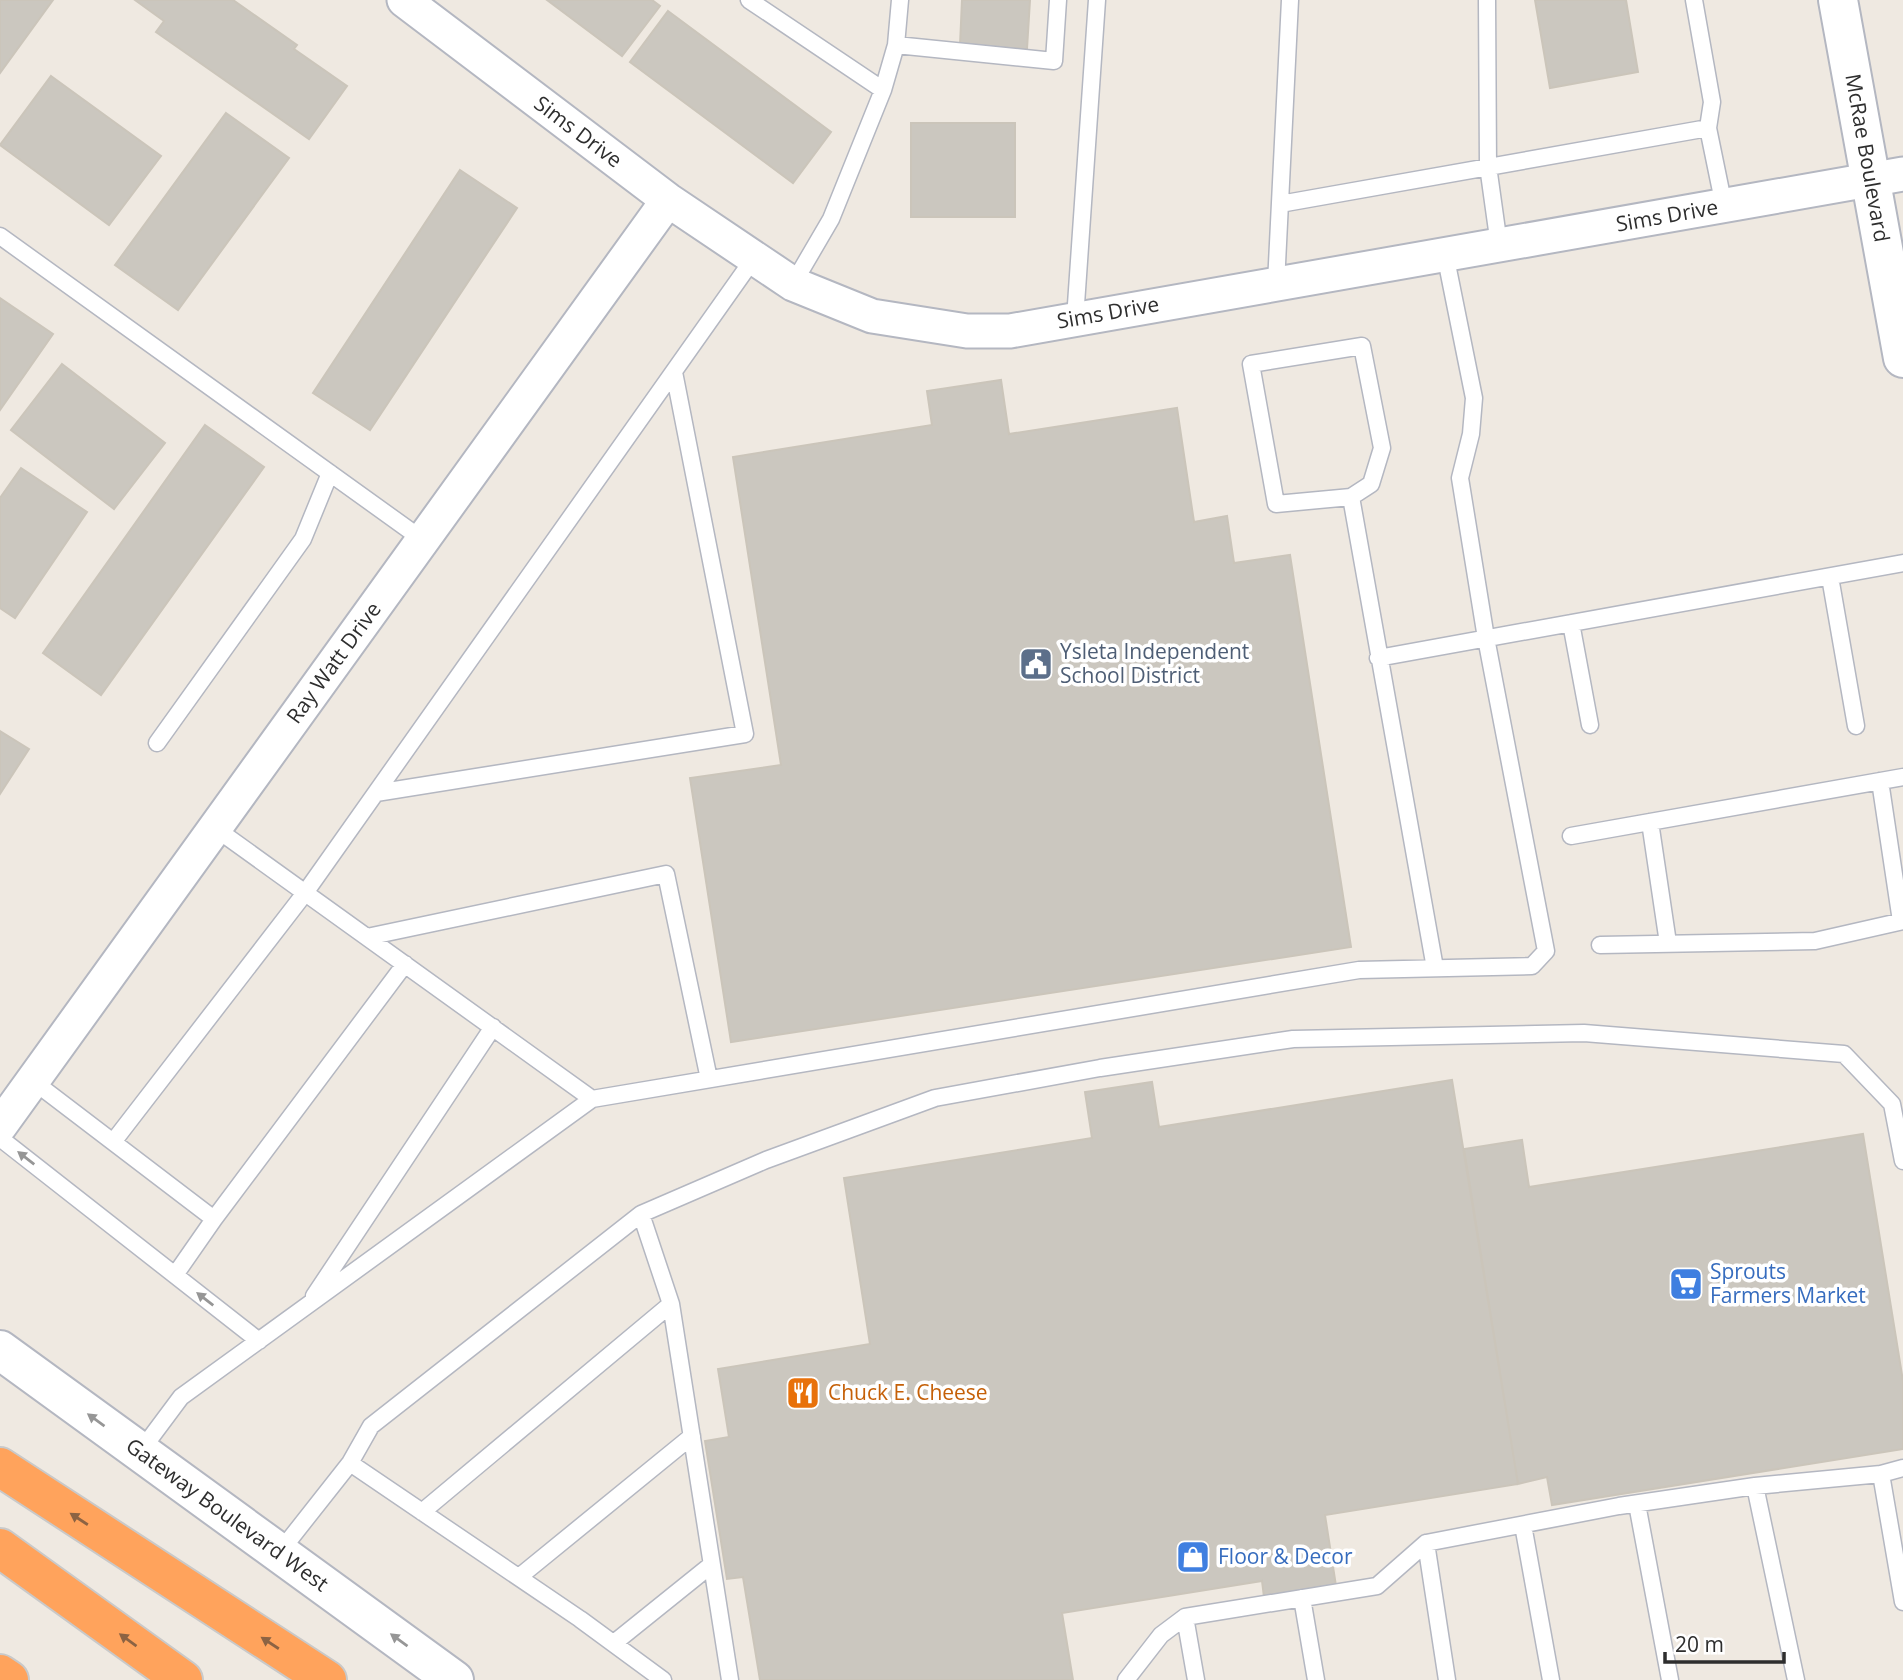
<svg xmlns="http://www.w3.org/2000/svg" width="1903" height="1680" viewBox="0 0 1903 1680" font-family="'Open Sans',sans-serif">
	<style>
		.building { fill: #cbc7bf; stroke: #cbc5ba; stroke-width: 2 }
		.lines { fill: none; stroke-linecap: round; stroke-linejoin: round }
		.service-casing { stroke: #b4b7c1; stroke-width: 19 }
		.minor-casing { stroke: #b4b7c1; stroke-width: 37 }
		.secondary-casing { stroke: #b4b7c1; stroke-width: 42 }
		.motorway-casing { stroke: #c9c9c9; stroke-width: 42 }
		.service { stroke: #fff; stroke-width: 16 }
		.minor { stroke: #fff; stroke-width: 33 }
		.secondary { stroke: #fff; stroke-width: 38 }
		.motorway { stroke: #ffa35c; stroke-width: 38 }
		.oneway { fill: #969696 }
		.oneway2 { fill: #8c6343 }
		.labels { text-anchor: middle; stroke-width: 7; stroke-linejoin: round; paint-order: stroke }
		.street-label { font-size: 21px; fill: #2e2e2e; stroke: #fff }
		.service-label { font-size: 21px; fill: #4e5e75; stroke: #fff; text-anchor: start }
		.shop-label { font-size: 21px; fill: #366cbe; stroke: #fff; text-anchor: start }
		.food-label { font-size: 21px; fill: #c56008; stroke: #fff; text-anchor: start }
	</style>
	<rect width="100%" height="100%" fill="#efe9e1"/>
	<path class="building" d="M0,0H53L0,73Z
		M135,0H233L297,45L294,49L347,86L309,139L156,32L164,21Z
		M547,0H652L660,6L622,56Z
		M962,0H1030L1027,49L960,45Z
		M1535,0H1626L1638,72L1550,88Z
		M668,11L831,132L793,183L630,62Z
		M51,76L161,156L109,225L0,145Z
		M226,113L289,158L178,310L115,265Z
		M911,123H1015V217H911Z
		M460,170L517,208L370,430L313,393Z
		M0,298L53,334L0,410Z
		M62,364L165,443L114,509L11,430Z
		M1001,380L1009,434L1177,408L1194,522L1227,516L1234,563L1290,555L1351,947L731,1042L690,778L781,765L733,457L932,425L927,391Z
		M205,425L264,467L101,695L43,653Z
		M21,468L87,512L15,618L0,608V498Z
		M0,731L29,749L0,794Z
		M1452,1080L1518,1484L1325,1515L1336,1586L1264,1597L1262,1581L1062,1613L1073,1680H760L743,1577L727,1579L705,1441L729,1437L718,1369L870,1344L844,1178L1092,1138L1085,1092L1152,1082L1159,1127Z
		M1863,1134L1903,1381V1449L1552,1505L1547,1477L1518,1484L1464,1149L1522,1140L1529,1187Z"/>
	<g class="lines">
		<defs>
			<path id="service" d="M749,0L883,90
				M1487,0L1488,166L1499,245
				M1694,0L1712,102L1708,128L1724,206
				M896,45L1054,61L1058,0
				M1280,204L1708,128
				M0,236L423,540
				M793,284L831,219L883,90L896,45L900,0
				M1276,284L1290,0
				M1075,319L1097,0
				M1351,497L1276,504L1251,364L1362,346L1382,448L1371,484L1351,497L1435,968
				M1830,577L1856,726
				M1571,623L1590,725
				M1378,658L1903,563
				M157,743L303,539L330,473
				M1880,781L1901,921
				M376,793L745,734L674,372
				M1650,822L1668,943
				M215,828L592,1099L1359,970L1532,966L1546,951L1486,638L1460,478L1471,434L1474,398L1445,254
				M1571,836L1903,777
				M367,937L666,874L709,1079
				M1600,945L1815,941L1903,921
				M33,1081L214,1219L405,964
				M0,1138L259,1341
				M113,1142L305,893L754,258
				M641,1214L766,1160L935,1098L1100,1068L1293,1039L1584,1033L1844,1054L1892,1104L1903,1161
				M175,1275L214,1219
				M314,1296L493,1027
				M140,1452L181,1397L592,1099
				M350,1463L371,1426L641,1214L671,1304L730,1680
				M1881,1474L1903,1602
				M1755,1486L1796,1680
				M1637,1504L1670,1680
				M422,1512L671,1304
				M1523,1525L1551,1680
				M1426,1543L1447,1680
				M279,1553L350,1463L580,1619L663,1680
				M519,1577L692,1436
				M1302,1598L1316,1680
				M1185,1617L1196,1680
				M614,1643L711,1565
				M1126,1680L1161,1635L1185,1617L1377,1586L1426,1543L1619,1506L1755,1486L1881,1474L1903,1468"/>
			<path id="minor" d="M404,0L668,200L793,284L872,316L967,331H1010L1903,174
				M0,1126L668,200"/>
			<path id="secondary" d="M1838,0L1903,358
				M0,1350L454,1680"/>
			<path id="motorway" d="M0,1467L327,1680
				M0,1548L183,1680
				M0,1674L9,1680"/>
		</defs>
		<use href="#service" class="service-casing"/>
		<use href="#minor" class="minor-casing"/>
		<use href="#secondary" class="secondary-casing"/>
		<use href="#motorway" class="motorway-casing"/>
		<use href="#service" class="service"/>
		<use href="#minor" class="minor"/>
		<use href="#secondary" class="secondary"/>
		<use href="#motorway" class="motorway"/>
	</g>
	<defs><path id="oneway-solid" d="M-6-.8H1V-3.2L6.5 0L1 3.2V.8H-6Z" transform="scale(1.75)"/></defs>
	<g class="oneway">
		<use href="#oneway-solid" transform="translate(26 1158) rotate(-142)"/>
		<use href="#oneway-solid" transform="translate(205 1299) rotate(-142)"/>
		<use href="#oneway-solid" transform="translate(96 1420) rotate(-144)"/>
		<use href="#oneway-solid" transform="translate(399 1640) rotate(-144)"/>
	</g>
	<g class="oneway2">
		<use href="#oneway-solid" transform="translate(79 1519) rotate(-147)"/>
		<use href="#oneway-solid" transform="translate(128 1640) rotate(-144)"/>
		<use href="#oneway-solid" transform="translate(270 1643) rotate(-147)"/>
	</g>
	<defs>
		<symbol id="civic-square" viewBox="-11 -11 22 22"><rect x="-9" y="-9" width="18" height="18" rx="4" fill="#5c6f8a" stroke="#fff"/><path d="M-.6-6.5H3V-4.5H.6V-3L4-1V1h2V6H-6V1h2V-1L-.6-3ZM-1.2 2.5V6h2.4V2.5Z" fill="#fff"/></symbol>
		<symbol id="supermarket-square" viewBox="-11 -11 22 22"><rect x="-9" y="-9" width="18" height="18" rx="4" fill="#3f7fe0" stroke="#fff"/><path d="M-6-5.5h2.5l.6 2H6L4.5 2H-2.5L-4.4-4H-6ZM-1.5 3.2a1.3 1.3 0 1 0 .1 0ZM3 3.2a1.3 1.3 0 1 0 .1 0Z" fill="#fff"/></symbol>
		<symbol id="restaurant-square" viewBox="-11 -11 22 22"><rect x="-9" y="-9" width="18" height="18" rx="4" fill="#e8710a" stroke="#fff"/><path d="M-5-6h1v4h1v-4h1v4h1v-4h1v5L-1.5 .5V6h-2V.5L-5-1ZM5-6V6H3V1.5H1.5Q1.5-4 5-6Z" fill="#fff"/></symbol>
		<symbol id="shop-square" viewBox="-11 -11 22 22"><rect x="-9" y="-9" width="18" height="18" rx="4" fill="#3f7fe0" stroke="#fff"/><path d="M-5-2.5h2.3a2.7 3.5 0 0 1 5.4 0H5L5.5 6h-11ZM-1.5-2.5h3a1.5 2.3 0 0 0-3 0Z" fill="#fff"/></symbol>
	</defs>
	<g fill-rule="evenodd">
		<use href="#civic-square" x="1017" y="645" width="38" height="38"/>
		<use href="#supermarket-square" x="1667" y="1265" width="38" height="38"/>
		<use href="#restaurant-square" x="784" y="1374" width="38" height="38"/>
		<use href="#shop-square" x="1174" y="1538" width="38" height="38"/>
	</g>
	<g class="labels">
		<g class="street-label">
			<text transform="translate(578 132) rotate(37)" y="7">Sims Drive</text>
			<text transform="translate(1867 158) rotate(80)" y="7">McRae Boulevard</text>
			<text transform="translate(1667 216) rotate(-10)" y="7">Sims Drive</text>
			<text transform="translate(1108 313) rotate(-10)" y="7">Sims Drive</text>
			<text transform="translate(334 663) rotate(-54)" y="7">Ray Watt Drive</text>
			<text transform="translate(227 1515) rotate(36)" y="7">Gateway Boulevard West</text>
		</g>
		<g class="service-label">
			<text x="1060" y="659">Ysleta Independent<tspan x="1060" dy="24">School District</tspan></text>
		</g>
		<g class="shop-label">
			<text x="1710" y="1279">Sprouts<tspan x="1710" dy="24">Farmers Market</tspan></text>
			<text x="1218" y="1564">Floor &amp; Decor</text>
		</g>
		<g class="food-label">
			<text x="828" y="1400">Chuck E. Cheese</text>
		</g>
	</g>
	<path d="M1665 1652v10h119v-10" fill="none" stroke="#2e2e2e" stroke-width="3.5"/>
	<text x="1675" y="1652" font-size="21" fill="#2e2e2e" stroke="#ffffff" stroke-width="5" paint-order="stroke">20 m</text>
</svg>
